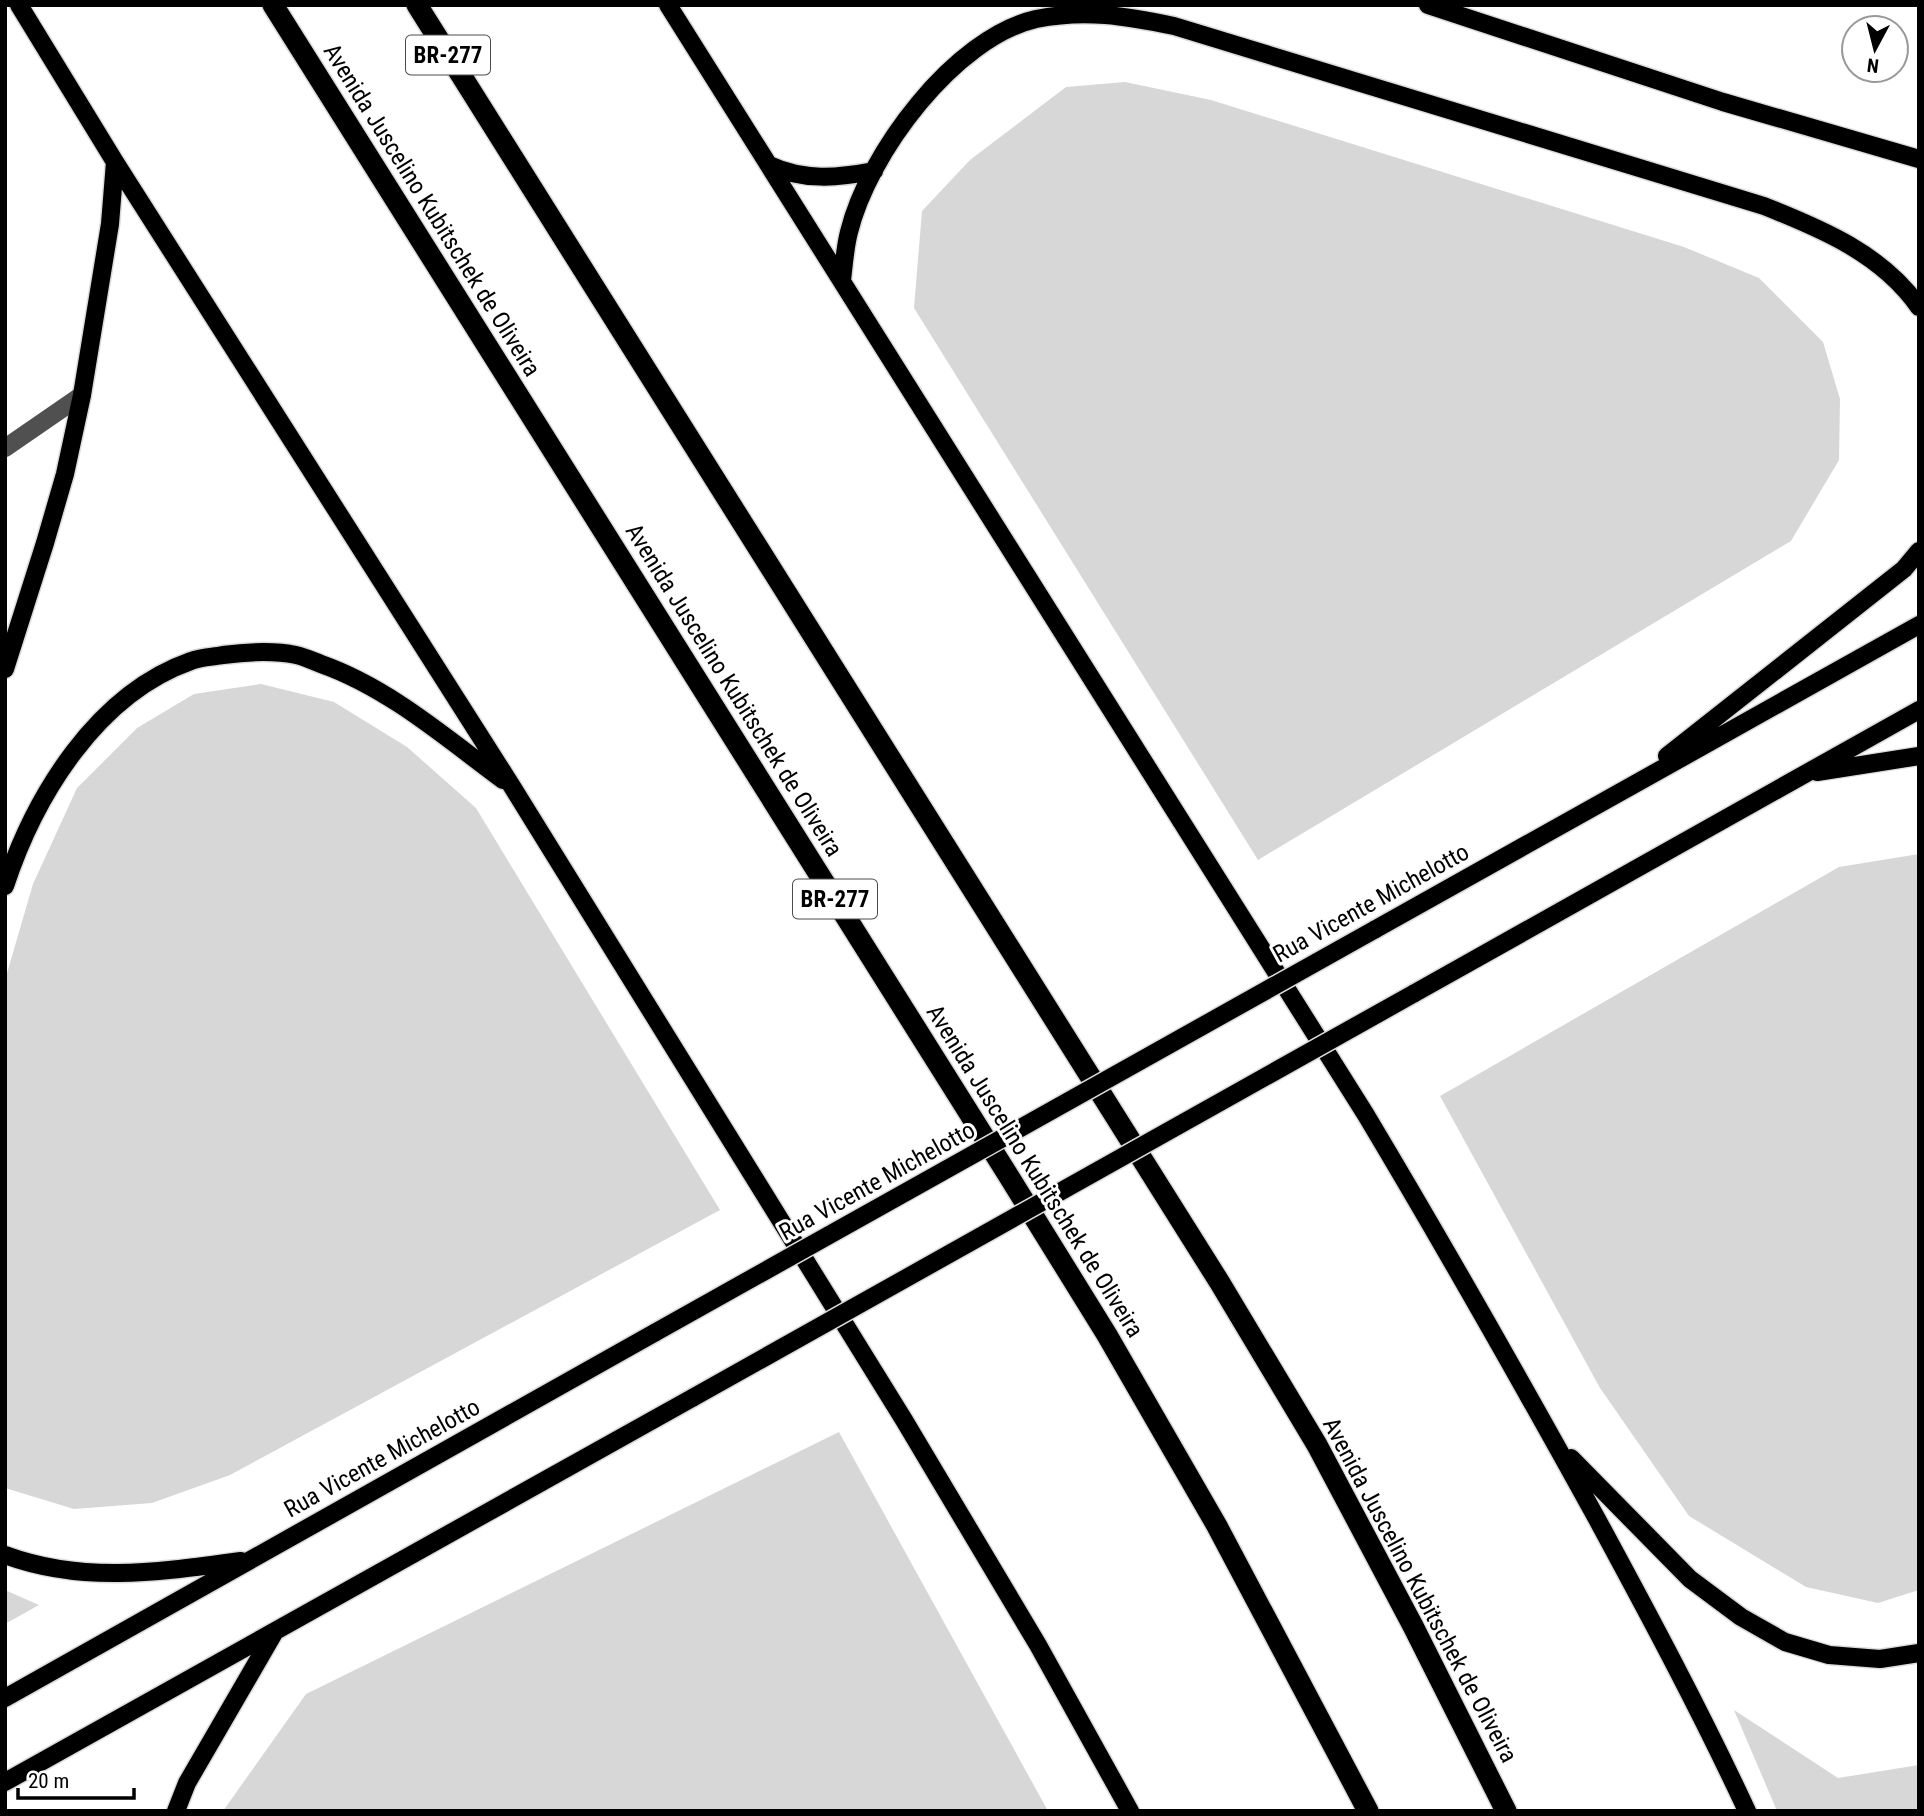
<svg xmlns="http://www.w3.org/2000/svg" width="1924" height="1816" viewBox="0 0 1924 1816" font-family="'Roboto Condensed',sans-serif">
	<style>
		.green { fill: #d7d7d7 }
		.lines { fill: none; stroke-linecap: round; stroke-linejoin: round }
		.major-casing { stroke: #dbdbdb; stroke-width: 21 }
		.highway-casing { stroke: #dbdbdb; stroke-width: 24 }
		.minor { stroke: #505050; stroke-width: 18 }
		.major { stroke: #000; stroke-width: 18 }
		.highway { stroke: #000; stroke-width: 21 }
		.major-bridge-casing { stroke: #dbdbdb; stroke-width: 21; stroke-linecap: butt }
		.major-bridge { stroke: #000; stroke-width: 18 }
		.labels { text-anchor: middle; stroke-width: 6; stroke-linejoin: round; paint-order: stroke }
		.shield { fill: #fff; stroke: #4c4c4c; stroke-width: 2 }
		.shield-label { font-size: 23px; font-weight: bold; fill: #000 }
		.street-label { font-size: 24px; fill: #000; stroke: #fff }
	</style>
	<rect width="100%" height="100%" fill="#fff"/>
	<path class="green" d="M1125,82L1211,100L1684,247L1759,278L1823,342L1840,399L1839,460L1791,541L1258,860L914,308L922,211L970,160L1066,87Z
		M261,684L334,702L407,747L476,808L720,1210L230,1475L152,1503L74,1509L5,1488V980L33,884L77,788L137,728L194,694Z
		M1919,854V1590L1878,1603L1806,1587L1689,1516L1600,1388L1440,1096L1839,867Z
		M839,1432L1048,1811H223L306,1694Z
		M5,1590L39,1605L5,1624Z
		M1734,1710L1838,1778L1919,1765V1811H1777Z"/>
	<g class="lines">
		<defs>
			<path id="major" d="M19,5L115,162L513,788L904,1420L1038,1645L1130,1811
				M668,5L1366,1115C1446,1249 1522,1383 1597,1519C1649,1615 1701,1712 1747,1811
				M1428,5L1723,102L1919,159
				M769,165C803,181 838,178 874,171
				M842,280C844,264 845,247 849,232C868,154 954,38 1036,19C1085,9 1126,16 1174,26L1764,206C1822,229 1882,254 1919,307
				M5,669L45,543L65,474L82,395L110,224L115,162
				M1667,756L1904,569L1919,551
				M1817,772L1919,756
				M5,886C35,795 97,694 191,661C201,657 213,657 223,655C246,652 272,650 296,655C305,657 313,661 321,664C389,688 446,738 503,780
				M1374,930L1919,625
				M1413,994L1919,710
				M1571,1458L1690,1579L1741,1617L1785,1642L1829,1655L1880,1659L1919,1653
				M5,1555C84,1584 160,1572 241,1561
				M5,1698L656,1332
				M5,1782L694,1397
				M176,1811L187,1783L274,1633"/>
			<path id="highway" d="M273,5L1008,1175L1107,1335L1217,1526L1368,1811
				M417,5L1220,1283L1317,1445L1413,1626L1506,1811"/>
		</defs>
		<use href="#major" class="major-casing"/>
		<use href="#highway" class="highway-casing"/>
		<path class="minor" d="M5,448L82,395"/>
		<use href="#major" class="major"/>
		<use href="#highway" class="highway"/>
		<defs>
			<path id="major-bridge" d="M656,1332L1374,930
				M694,1397L1413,994"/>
		</defs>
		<use href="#major-bridge" class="major-bridge-casing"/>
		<use href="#major-bridge" class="major-bridge"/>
	</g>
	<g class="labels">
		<g class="shield">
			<rect x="406" y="35.5" width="84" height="39" rx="5"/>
			<rect x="793" y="879.5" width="84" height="39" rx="5"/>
		</g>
		<g class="shield-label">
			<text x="448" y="63">BR-277</text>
			<text x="835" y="907">BR-277</text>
		</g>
		<g class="street-label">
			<text transform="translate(432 210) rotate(58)" y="8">Avenida Juscelino Kubitschek de Oliveira</text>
			<text transform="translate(734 690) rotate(58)" y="8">Avenida Juscelino Kubitschek de Oliveira</text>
			<text transform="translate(1371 903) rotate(-29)" y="8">Rua Vicente Michelotto</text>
			<text transform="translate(1035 1171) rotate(58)" y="8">Avenida Juscelino Kubitschek de Oliveira</text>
			<text transform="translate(877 1181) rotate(-29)" y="8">Rua Vicente Michelotto</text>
			<text transform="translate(382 1458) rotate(-29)" y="8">Rua Vicente Michelotto</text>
			<text transform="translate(1420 1590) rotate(62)" y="8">Avenida Juscelino Kubitschek de Oliveira</text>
		</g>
	</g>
	<rect width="1924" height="1816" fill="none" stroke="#000000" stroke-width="14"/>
	<g transform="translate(1875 49) rotate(187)"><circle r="33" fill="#ffffff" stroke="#999999" stroke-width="2"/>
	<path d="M0-5L12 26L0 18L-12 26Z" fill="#000000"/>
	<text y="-10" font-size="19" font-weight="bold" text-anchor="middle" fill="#000000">N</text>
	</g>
	<path d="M18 1788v10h116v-10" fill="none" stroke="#000000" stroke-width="3.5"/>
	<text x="28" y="1788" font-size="21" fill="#000000" stroke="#ffffff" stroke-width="5" paint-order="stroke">20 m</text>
</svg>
